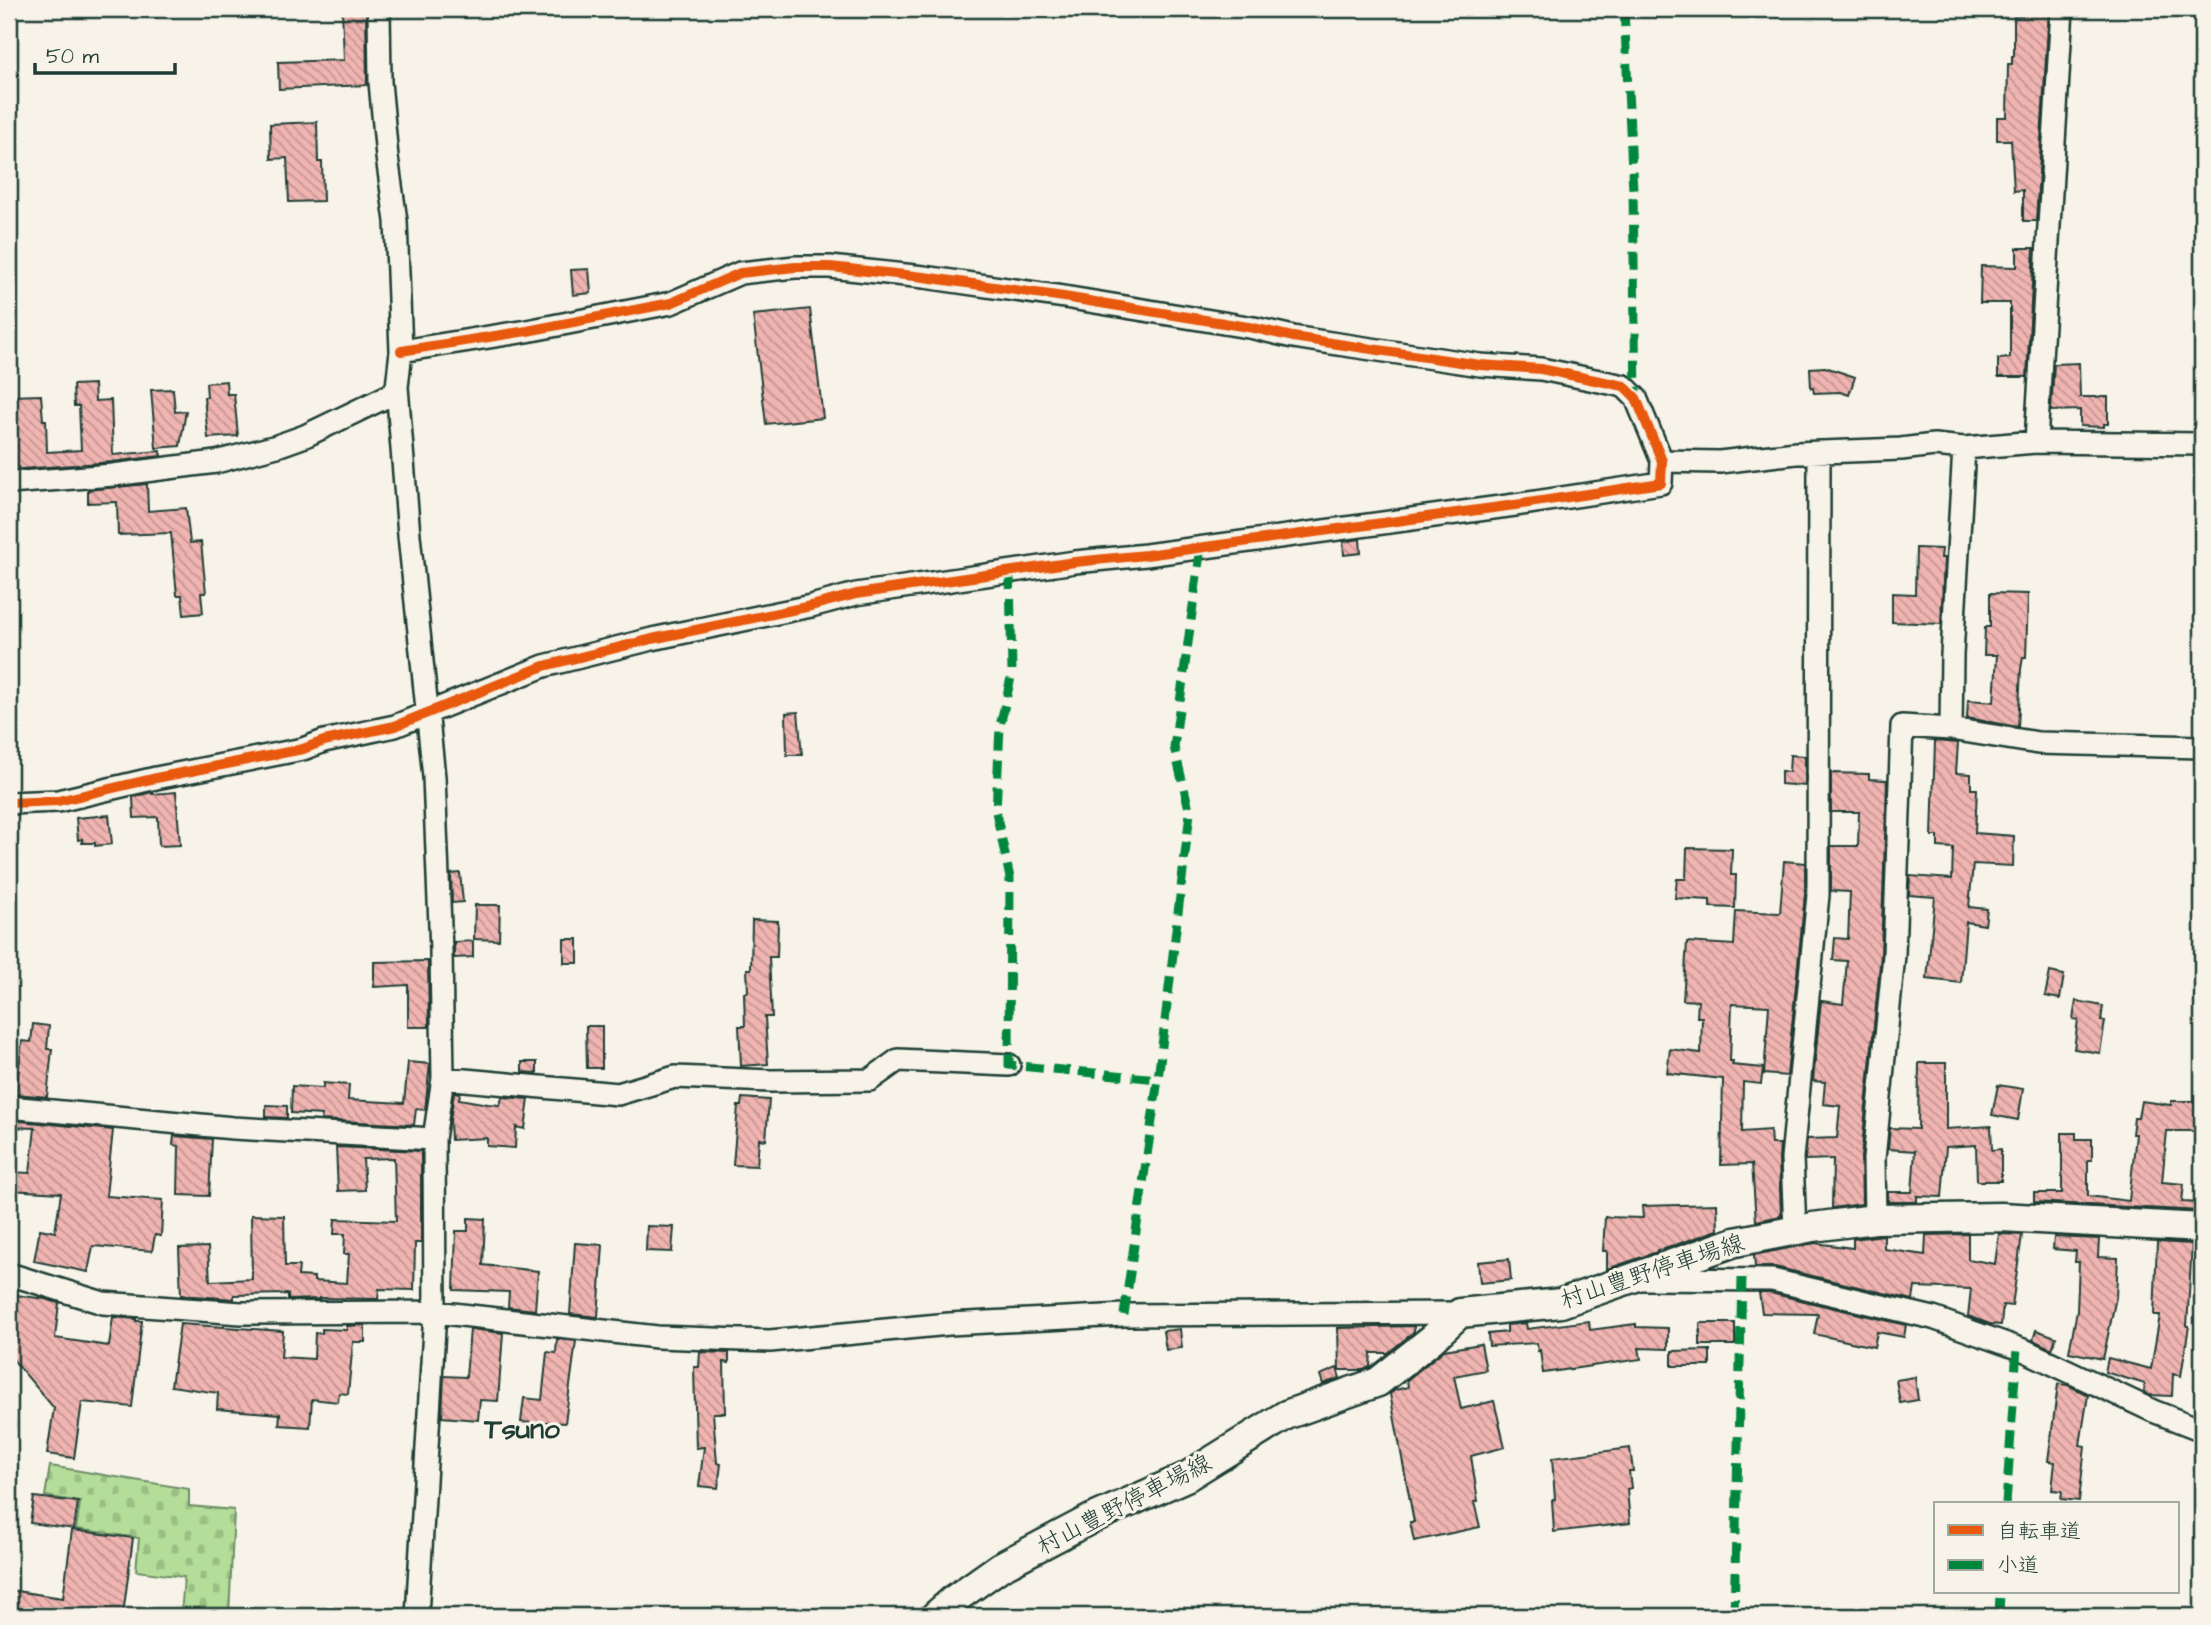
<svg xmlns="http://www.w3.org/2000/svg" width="2211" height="1625" viewBox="0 0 2211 1625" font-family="'Architects Daughter','Klee One',sans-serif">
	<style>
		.cemetery { fill: url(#cemetery-stones); stroke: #6a8d66; stroke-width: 2 }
		.building { fill: url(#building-back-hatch); stroke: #1f3d34; stroke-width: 2 }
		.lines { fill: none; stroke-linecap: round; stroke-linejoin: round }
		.minor-casing { stroke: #1f3d34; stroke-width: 26 }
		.major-casing { stroke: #1f3d34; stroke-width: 33 }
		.minor { stroke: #f7f3e8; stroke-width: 21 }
		.major { stroke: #f7f3e8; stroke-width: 28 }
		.quiet { stroke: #00873e; stroke-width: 9; stroke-dasharray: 18 9; stroke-linecap: butt }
		.cycleway-casing { stroke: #f7f3e8; stroke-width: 15 }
		.cycleway { stroke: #e8590c; stroke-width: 10 }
		.labels { text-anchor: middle; stroke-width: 6; stroke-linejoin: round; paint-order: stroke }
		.street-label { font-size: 24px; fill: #1f3d34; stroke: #f7f3e8 }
		.quarter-label { font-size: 28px; font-weight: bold; fill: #1f3d34; stroke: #f7f3e8 }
	</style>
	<defs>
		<pattern id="cemetery-stones" width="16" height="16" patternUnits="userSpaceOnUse" patternTransform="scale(1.75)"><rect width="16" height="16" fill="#b4dd99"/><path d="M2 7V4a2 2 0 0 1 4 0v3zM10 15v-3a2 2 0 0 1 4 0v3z" fill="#9abf84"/></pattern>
		<pattern id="building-back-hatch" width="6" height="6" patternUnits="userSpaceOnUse" patternTransform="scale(1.75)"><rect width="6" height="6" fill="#f0b4b1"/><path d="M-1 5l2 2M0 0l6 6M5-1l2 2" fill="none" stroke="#c29491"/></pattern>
	</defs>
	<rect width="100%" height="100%" fill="#f7f3e8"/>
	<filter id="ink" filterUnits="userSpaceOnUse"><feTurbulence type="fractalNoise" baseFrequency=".0143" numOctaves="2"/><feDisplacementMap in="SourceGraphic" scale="14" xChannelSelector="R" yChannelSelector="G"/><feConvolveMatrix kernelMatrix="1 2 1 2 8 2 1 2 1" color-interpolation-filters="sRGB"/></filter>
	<g filter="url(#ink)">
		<path class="cemetery" d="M50,1466L189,1489V1506L234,1510L229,1616H181L184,1577L136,1571L139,1538L76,1529L80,1502L45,1496Z"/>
		<path class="building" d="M342,9H366L367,85L279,89L278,62L344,60Z
			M2023,9H2049L2036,221H2023V190L2014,191L2011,140H1997V117H2007L2008,64H2012V56H2014V16H2023Z
			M317,122L318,162H322L323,201L289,202L287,158L271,159L270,124Z
			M2017,248H2034L2027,377H1998V359L2010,358V303H1980L1981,266L2017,267Z
			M589,269L591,293L573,295L571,270Z
			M810,309L823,418L766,424L753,315Z
			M2079,363L2080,397H2108V424H2104V427L2080,426V410L2051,411L2054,364Z
			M1825,367L1855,377L1849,395L1840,392L1814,393L1813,388H1811L1810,368Z
			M226,381L227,394H234L238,436L208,438L204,397H207L206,383Z
			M94,384L95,401L111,400L113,455L160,451L161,456L112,462L9,470V396L41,395L43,420H46L47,452L81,450L79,406H74L73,385Z
			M173,389L175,412L186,411L180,446L156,448L151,390Z
			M147,484L148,511L186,508L190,543L201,542L206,593H201L203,613L184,615L182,595H177L171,533L118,535L117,502L88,503V490Z
			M1360,539L1361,553L1344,555L1343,542Z
			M1916,548L1942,549L1941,558H1944L1941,624L1892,622V593L1915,594Z
			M1990,593L2028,594L2026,657H2023L2021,669L2018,727L1967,718L1968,700L1994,702L1997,655H1984L1985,627H1990Z
			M798,712L802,755H787L786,713Z
			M1935,741L1958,743L1956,773L1971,774V789H1977L1975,833L2014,836L2013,866L1973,864L1969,907L1987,909L1985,925L1966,922L1961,983L1927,979L1935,897L1909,895L1910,876L1952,879L1953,848L1938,847V836H1932Z
			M1790,755L1805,756V786L1781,784V771L1789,772Z
			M1831,773L1869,774V779L1887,780L1881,954L1861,1158L1862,1204L1832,1208L1833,1159L1805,1160V1158L1807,1139L1837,1138L1840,1106L1823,1104L1825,1082L1813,1081L1821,1001L1843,1004L1847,961L1833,960L1835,938L1848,939L1850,892L1831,891V846H1858L1859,812H1831Z
			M152,792V794L176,792L180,845L159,846L158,817L134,818L133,797Z
			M109,815L112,844L95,846V843H82V839L78,840L76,818Z
			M1687,848L1732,849L1731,875H1736L1735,908L1710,907V900L1675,898L1677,879H1686Z
			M1784,861L1805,863V894L1787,1076L1764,1074L1769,1006L1732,1004L1730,1061H1733L1732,1065L1763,1068L1761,1084L1743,1082L1742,1132L1770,1130L1771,1144H1780L1779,1159L1781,1216L1756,1221L1752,1164L1721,1165L1723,1079L1667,1073L1670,1049L1701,1053L1702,1017H1697L1698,1001L1683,1000L1687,942L1734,945L1736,911L1780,913Z
			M460,873L463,902L452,903L451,874Z
			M475,905H500L499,940L474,939Z
			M752,920L778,921L777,957H769L772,1017H765L768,1064L741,1066L739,1026H745L744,993L748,992L747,969H751Z
			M564,939H578V963H564Z
			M473,941V957L454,958V942Z
			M428,961L429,1027H408V985L374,987V962Z
			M2050,972L2064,975L2060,999L2045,996Z
			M2076,1001L2103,1006L2101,1021H2105L2100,1053L2074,1049L2078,1020L2073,1019Z
			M33,1024L49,1026L47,1049H52L47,1097L16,1094L22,1041L31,1042Z
			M586,1026H602V1068H587Z
			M408,1062L430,1064L425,1110L416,1109L414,1125L321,1120L322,1115L291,1113L292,1086L323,1088V1083L349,1085L348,1100L404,1103Z
			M522,1062H537V1073L522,1072Z
			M1919,1063H1946V1129L1991,1126L1992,1150L2001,1149V1181H1977L1976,1145L1946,1147L1942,1197L1917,1196V1202H1888V1192H1912L1915,1151L1888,1149L1890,1128L1918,1129Z
			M1998,1085L2023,1089L2018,1120L1992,1115Z
			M454,1092L460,1093L459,1099L488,1104L500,1105L502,1097L529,1099L525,1129L516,1127L515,1148L487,1146V1138L451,1140L450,1121Z
			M742,1098L769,1100L766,1140L759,1139L757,1166L733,1165L738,1106H741Z
			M2141,1101L2171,1105V1101H2202V1131H2167L2162,1182L2184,1184L2182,1202L2202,1203L2201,1211L2034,1202V1193H2062V1133H2076V1139H2092V1160H2088V1196L2129,1201L2136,1134H2132L2134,1118H2138Z
			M266,1105L287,1106V1118L266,1117Z
			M9,1120L113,1130L106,1196L163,1200L161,1236L155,1235L152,1251L93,1246L88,1272L34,1261L40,1229L55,1232L61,1193L9,1190V1172L30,1173L35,1128L9,1127Z
			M174,1136L212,1139L209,1196L178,1195L179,1146L173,1145Z
			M336,1147L421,1151V1243H415L414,1290L379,1289L378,1299L319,1298V1299L288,1300V1294L234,1295V1299L181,1295L179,1248L208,1247L210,1281L252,1279L251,1215L284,1216L285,1266H299L298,1276L314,1277V1281L347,1283L349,1254H344L345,1234H334L335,1219L396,1221L394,1158L363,1159L365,1190L338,1191Z
			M1717,1204L1718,1230L1664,1249L1657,1250V1252L1607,1269V1251H1603L1605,1217L1643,1218L1642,1206Z
			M468,1218L485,1219L483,1265L538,1271L535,1310L508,1307L509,1292L454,1290L456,1231H468Z
			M647,1226L674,1227L672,1252L646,1251Z
			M1968,1234V1259L1995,1264L1999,1234L2022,1235L2012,1306L2003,1305L2001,1325L1990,1324L1968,1316L1971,1289L1915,1287L1913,1300L1775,1267H1755L1754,1255L1815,1243L1853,1248V1239L1884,1235V1249L1925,1255L1926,1235Z
			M2054,1237L2099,1239L2098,1257L2118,1258L2116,1297L2103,1359L2069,1352L2077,1311L2079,1262H2075L2076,1251L2053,1249Z
			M2157,1242L2192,1244L2187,1326H2189L2181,1376L2173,1374L2172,1396L2149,1395L2144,1392L2145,1384L2105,1372L2108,1358L2151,1369L2160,1315H2154Z
			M575,1243L603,1245L598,1317L570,1314Z
			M1509,1259L1511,1280L1480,1283L1478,1262Z
			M1759,1293H1770L1906,1325L1904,1337L1877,1332L1874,1347L1814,1334L1818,1314L1762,1313Z
			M9,1294L45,1299L59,1303L55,1338L109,1346L113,1317L136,1319V1321H142L132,1407L82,1402L74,1458L47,1454L54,1408L9,1355Z
			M1589,1321L1590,1330L1636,1324V1327L1668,1328V1349L1639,1348L1641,1359L1543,1373L1540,1350L1538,1351L1537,1343L1489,1346L1488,1334L1507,1332V1325L1526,1323L1527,1329Z
			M1700,1323H1735V1345H1700Z
			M180,1324L283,1331L281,1357L314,1359L315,1333H322V1329L347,1330V1326L365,1325V1342H353L348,1394L339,1393L338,1402L312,1399L310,1427L279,1425L280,1414L217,1409L218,1393L171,1386Z
			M1414,1326V1332L1388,1353H1371L1370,1367L1363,1370H1339L1338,1328Z
			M470,1329L503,1333L498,1401L480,1400L478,1420L442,1417L444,1376L466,1377Z
			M1180,1329L1182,1348L1166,1350L1163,1331Z
			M2036,1330L2056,1337L2052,1349L2033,1340Z
			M557,1339L576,1341L565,1423L546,1422V1424L521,1422L524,1398L542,1400L547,1352L556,1353Z
			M1481,1344L1486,1370L1454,1376L1461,1409L1494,1401L1505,1447L1471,1456L1478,1501L1474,1502L1480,1527L1414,1541L1410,1522H1414L1390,1394L1395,1390L1408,1387L1407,1380L1444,1350Z
			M1710,1350V1366H1672V1351Z
			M700,1352L729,1353V1363L724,1362L725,1413H713L717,1463L721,1464L718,1488L699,1486L704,1447L696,1448L694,1367H699Z
			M1337,1368L1340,1378L1323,1384L1320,1375Z
			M1915,1377L1918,1400L1900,1403L1896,1380Z
			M2058,1384L2068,1385L2088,1395L2080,1445L2085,1446L2079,1501L2061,1499L2062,1491L2052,1490L2055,1462L2048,1461Z
			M1630,1448L1633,1471H1629L1631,1488L1627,1489L1630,1523L1554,1532L1552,1500L1555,1499L1552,1458Z
			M34,1497L78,1502L74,1529L30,1523Z
			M72,1530L133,1538L123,1615L83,1610L82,1616H9V1590L63,1598Z"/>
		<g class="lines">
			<defs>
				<path id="minor" d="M379,9L380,82L387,157L396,221L401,351L397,387L409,535L434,777L441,951L443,1078L434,1139L435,1312L417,1616
					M2036,442L2062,9
					M1662,461L1720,462L1796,453L1901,449L1934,445L1964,448L2036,442L2202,444
					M9,483L113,475L216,462L277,446L305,436L392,394L397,387
					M1951,729L2038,743L2202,747
					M9,803L58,801L156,778L303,749L324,741L395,726L544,666L652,639L811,606L856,594L1075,562L1146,555L1515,505L1661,483L1662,461L1636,398L1624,386L1541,369L1480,365L1331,343L1293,337L1254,328L1064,297L924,277L830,267H795L740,273L671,303L527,331L401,351
					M443,1078L618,1094L675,1077L770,1081L870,1080L898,1060L1009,1065
					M9,1107L233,1128L434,1139
					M1875,1219L1874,1159L1894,955L1902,726L1951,729L1952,655L1964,448
					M1795,1230L1792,1158L1818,895L1819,452
					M9,1274L103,1303L241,1313L435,1312L657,1337L770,1341L949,1324L1124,1315L1460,1313
					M1644,1279L1772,1280L1933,1318L2026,1351L2153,1411L2202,1430"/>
				<path id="major" d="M935,1616L952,1601L1000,1567L1091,1519L1186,1477L1286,1415L1378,1382L1432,1339L1460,1313L1561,1303L1735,1242L1813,1227L1875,1219L2001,1217L2202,1228"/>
			</defs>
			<use href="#minor" class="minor-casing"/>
			<use href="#major" class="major-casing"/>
			<use href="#minor" class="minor"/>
			<use href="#major" class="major"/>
			<path class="quiet" d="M1624,9L1633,190L1636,398
				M1010,571L1012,673L1000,726L996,812L1010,878L1009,1065L1158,1079
				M1124,1315L1158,1079L1190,813L1174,747L1201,546
				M2006,1504L2017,1348
				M1734,1616L1742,1278
				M1999,1616L2000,1592"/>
			<defs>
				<path id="cycleway" d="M9,803L58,801L156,778L303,749L324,741L395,726L544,666L652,639L811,606L856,594L1075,562L1146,555L1515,505L1661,483L1662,461L1636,398L1624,386L1541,369L1480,365L1331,343L1293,337L1254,328L1064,297L924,277L830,267H795L740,273L671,303L527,331L401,351"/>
			</defs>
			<use href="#cycleway" class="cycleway-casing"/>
			<use href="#cycleway" class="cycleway"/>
		</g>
	</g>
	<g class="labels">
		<g class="street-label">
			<text transform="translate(1652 1271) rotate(-18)" y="8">村山豊野停車場線</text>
			<text transform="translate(1124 1504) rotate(-27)" y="8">村山豊野停車場線</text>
		</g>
		<g class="quarter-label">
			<text x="522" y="1438">Tsuno</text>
		</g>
	</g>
	<rect width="2211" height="1625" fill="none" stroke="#f7f3e8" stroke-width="35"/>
	<rect x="18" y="18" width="2176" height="1590" fill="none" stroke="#1f3d34" stroke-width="2.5" filter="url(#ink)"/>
	<rect x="1934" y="1502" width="245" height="91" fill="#f7f3e8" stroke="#a1aaa0" stroke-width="2"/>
	<rect x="1948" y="1525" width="35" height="10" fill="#e8590c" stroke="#a1aaa0" stroke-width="2"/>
	<text x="1997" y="1538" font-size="21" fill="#1f3d34">自転車道</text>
	<rect x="1948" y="1560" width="35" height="10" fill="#00873e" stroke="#a1aaa0" stroke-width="2"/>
	<text x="1997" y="1572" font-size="21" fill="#1f3d34">小道</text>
	<path d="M35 63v10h140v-10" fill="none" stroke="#1f3d34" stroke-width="3.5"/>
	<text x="46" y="63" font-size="21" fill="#1f3d34" stroke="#f7f3e8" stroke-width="5" paint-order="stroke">50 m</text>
</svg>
